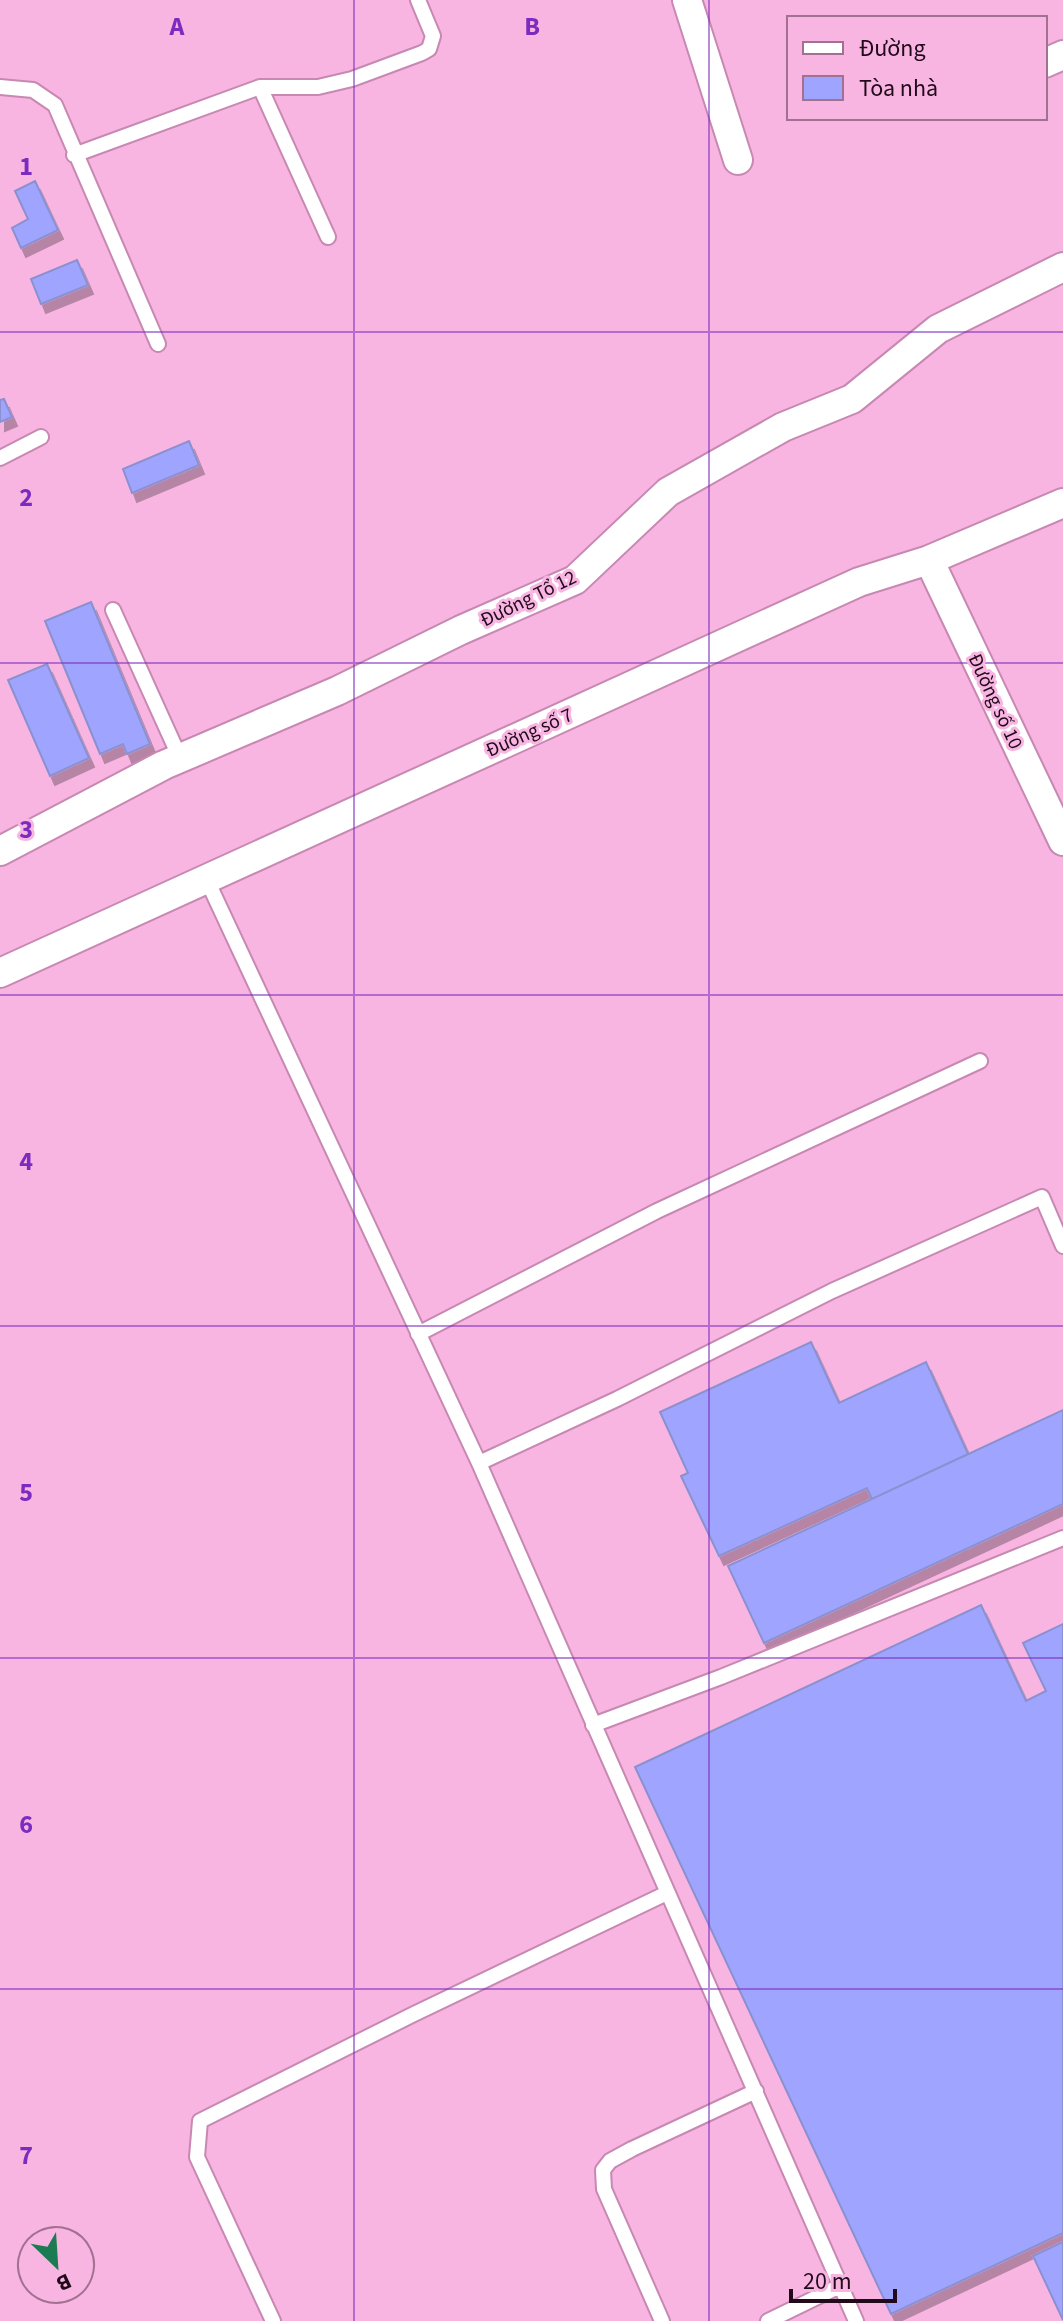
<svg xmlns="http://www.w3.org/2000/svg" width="1063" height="2321" font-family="'Source Sans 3',sans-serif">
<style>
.building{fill:#9fa5fe;stroke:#8a90d0;stroke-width:2;filter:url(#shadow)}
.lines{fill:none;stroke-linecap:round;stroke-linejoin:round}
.service-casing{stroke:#c788b2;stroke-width:18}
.minor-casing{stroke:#c788b2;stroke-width:32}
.service{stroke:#fff;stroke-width:14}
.minor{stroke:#fff;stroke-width:28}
.grid{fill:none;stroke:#7b2cbf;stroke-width:2;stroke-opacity:0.55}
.labels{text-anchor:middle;stroke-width:6;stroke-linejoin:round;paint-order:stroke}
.street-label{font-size:20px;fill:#210a1a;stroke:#f8b5e1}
.grid-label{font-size:26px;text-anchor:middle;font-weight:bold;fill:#7b2cbf;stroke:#f8b5e1;stroke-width:6;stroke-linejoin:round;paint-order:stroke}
</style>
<defs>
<filter id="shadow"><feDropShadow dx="5" dy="9" stdDeviation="0" flood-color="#0004"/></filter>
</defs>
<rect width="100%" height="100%" fill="#f8b5e1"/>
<path class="building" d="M35,181L58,230L21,248L12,228L28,219L15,191Z
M77,260L88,285L41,304L31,279Z
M4,399L12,417L0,422V400Z
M189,441L199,465L132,493L123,469Z
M91,602L150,744L127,754L123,744L100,754L45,621Z
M47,664L89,758L50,776L8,680Z
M811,1342L839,1403L926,1362L968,1454L872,1499L867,1488L719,1556L681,1476L688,1473L660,1412Z
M1063,1410V1504L764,1643L728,1566Z
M981,1605L1026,1701L1046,1691L1023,1643L1063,1624V2233L891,2314L635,1767Z
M1063,2242V2320L1033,2256Z"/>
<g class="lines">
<defs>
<path id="service" d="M0,87L33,90L55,105L158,344
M260,87L328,237
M74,155L260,87H318L352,79L422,53L429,49L433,36L418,0
M0,458L41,437
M113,610L180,758
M206,878L479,1463L856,2321
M418,1334L657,1211L980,1061
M479,1463L617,1399L832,1291L1042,1197L1063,1246
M593,1725L721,1677L1063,1538
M273,2321L197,2157L200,2121L414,2014L667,1893
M662,2321L604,2189L603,2170L610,2161L632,2149L756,2091
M768,2321L840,2286"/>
<path id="minor" d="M687,0L738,160
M1045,63L1063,55
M929,560L1063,841
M0,851L164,765L337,691L461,630L575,580L668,492L783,427L852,399L938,329L1063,267
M0,973L859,582L929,560L1063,503"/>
</defs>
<use href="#service" class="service-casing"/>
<use href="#minor" class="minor-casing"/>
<use href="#service" class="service"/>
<use href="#minor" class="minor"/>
</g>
<path class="grid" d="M354,0V2321M709,0V2321M0,332H1063M0,663H1063M0,995H1063M0,1326H1063M0,1658H1063M0,1989H1063"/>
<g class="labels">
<g class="street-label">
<text transform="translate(528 598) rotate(-26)" y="7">Đường Tổ 12</text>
<text transform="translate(996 701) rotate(65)" y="7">Đường số 10</text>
<text transform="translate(529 732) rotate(-24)" y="7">Đường số 7</text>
</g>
</g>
<g class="grid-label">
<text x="177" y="35">A</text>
<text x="532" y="35">B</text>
<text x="26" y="175">1</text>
<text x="26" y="506">2</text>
<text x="26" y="838">3</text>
<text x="26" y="1170">4</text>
<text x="26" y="1501">5</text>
<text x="26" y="1833">6</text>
<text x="26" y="2164">7</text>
</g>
<rect x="787" y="16" width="260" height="104" fill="#f8b5e1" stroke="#a27191" stroke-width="2"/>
<rect x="803" y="42" width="40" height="12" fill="#ffffff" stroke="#a27191" stroke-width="2"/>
<text x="859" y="56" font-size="24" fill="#210a1a">Đường</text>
<rect x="803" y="76" width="40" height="24" fill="#9fa5fe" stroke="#a27191" stroke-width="2"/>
<text x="859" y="96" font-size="24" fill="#210a1a">Tòa nhà</text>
<g transform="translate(56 2265) rotate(155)"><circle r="38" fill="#f8b5e1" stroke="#a27191" stroke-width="2"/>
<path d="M0-6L14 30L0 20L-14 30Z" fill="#1c7b52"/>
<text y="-12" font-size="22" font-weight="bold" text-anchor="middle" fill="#210a1a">B</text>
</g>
<path d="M791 2289v12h104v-12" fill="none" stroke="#210a1a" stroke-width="4"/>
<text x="803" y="2289" font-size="24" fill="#210a1a" stroke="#f8b5e1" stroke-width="6" paint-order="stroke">20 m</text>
</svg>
